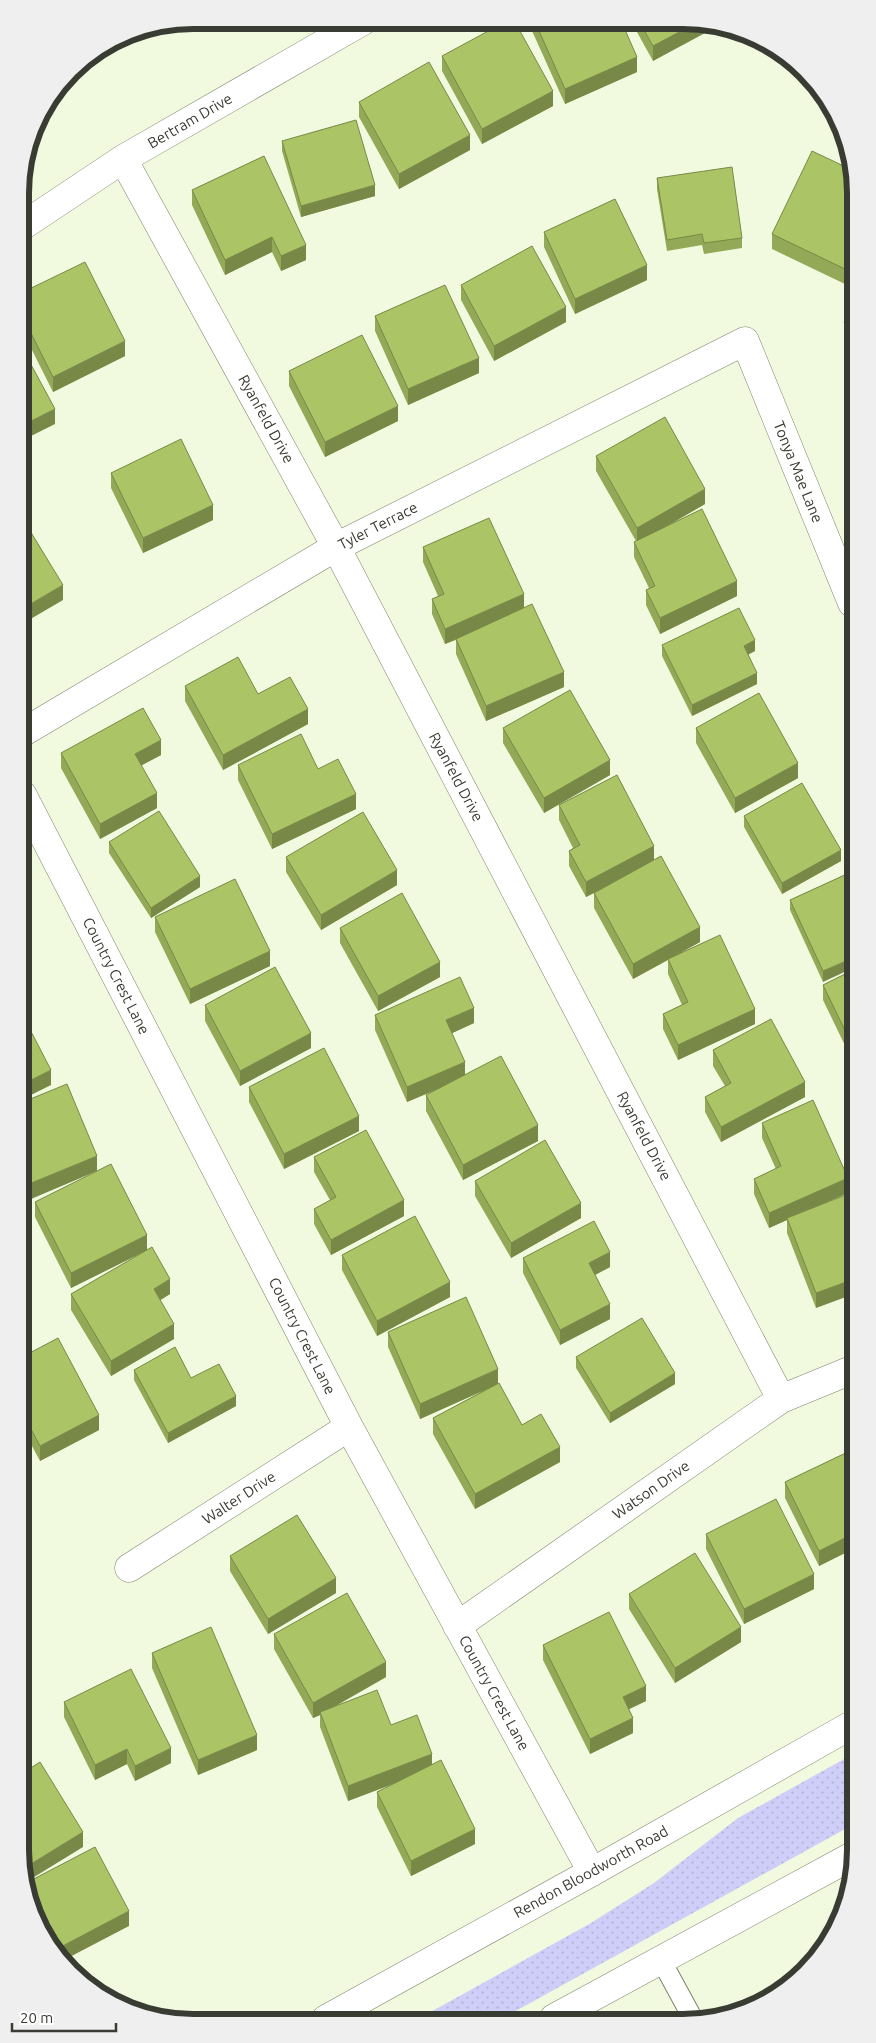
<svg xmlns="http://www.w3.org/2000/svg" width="876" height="2043" font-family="Ubuntu,sans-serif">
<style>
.green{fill:url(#green-dots)}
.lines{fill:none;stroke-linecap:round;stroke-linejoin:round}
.service-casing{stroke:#7c846c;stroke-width:21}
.minor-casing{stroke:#7c846c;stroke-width:29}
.secondary-casing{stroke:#7c846c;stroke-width:29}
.service{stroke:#fff;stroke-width:19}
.minor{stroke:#fff;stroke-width:28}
.secondary{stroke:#fff;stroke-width:28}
.wall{fill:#93a957}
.shaded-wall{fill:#788947}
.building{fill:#abc465;stroke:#788947}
.labels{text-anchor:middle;stroke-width:4;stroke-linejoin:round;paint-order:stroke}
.street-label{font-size:15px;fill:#393c32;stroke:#fff}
.rim{fill:none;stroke:#393c32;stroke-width:6}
</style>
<defs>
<pattern id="green-dots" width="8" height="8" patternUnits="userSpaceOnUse" patternTransform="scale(1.25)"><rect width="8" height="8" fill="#cfcef8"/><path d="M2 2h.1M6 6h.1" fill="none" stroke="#b2b2d5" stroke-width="1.8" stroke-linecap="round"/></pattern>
</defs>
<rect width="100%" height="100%" fill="#f1fadf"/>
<path class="green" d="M855,1753L854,1798L856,1823L503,2018L418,2019L591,1923L654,1883L738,1818Z"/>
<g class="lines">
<defs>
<path id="service" d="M661,1960L692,2017"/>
<path id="minor" d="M123,159L336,547L781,1399
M21,227L123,159L363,21
M22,733L336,547L745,341L852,603
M22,794L349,1427L592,1872
M129,1568L349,1427
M457,1626L781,1399L854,1369"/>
<path id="secondary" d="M554,2018L856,1854
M326,2019L592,1872L855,1723"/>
</defs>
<use href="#service" class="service-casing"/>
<use href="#minor" class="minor-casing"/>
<use href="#secondary" class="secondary-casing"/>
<use href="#service" class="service"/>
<use href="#minor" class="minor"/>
<use href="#secondary" class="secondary"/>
</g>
<path class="wall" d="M528,22L622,23L637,72L565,104Z
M632,23H717L653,61Z
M442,56L553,106L482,144L442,71Z
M359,102L470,150L399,189L359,117Z
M282,141L375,196L301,217L282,151Z
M264,156L306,260L281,271L272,252L225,275L192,205V190Z
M850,169V278L847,285L772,249V234Z
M657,178L742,238V248L704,254L702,245L667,251L657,189Z
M544,232L647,280L575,314L544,247Z
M461,285L566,322L494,361L461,300Z
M21,293L125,356L53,392L21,328Z
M375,316L479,373L408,405L375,331Z
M851,319V352L844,337V322Z
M289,371L398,421L325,457L289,386Z
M596,456L705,504L666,527L737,596L660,634L646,605V590L649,588L634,557V542L636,541L596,471Z
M111,473L213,520L143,553L111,488Z
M423,547L524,608L564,687L486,721L456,654V640L445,644L432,614V599L438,596L423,562Z
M662,645L755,651L748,654L757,684L692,716L662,656Z
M185,686L258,694L308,724L223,770L185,701Z
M503,728L610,775L544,813L503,743Z
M696,728L798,778L735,813L696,743Z
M61,753L161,755L141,765L157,808L100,839L61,768Z
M238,765L356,809L272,849L238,780Z
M559,805L654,860L700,942L682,952L755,1024L678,1060L663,1029V1014L682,1005L668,974V960L633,979L594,908V893L602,889L586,897L569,866V851L573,848L559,820Z
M744,816L841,861L782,894L744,827Z
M109,842L200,887L151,918L109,853Z
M286,857L397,885L321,930L286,872Z
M849,873L823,982L790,910V900Z
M155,917L270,966L190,1004L155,932Z
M340,928L440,977L378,1011L340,943Z
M853,970V1062L823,1000V985Z
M205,1005L311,1048L240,1086L205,1021Z
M375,1015L474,1023L452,1033L465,1075L538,1141L463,1180L426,1111V1095L443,1087L407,1102L375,1030Z
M713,1050L805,1097L721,1142L705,1112V1097L725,1086L713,1066Z
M249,1087L359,1131L284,1169L249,1102Z
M762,1123L848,1193L822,1204L816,1308L787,1233V1220L769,1228L754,1194V1179L776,1169L762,1138Z
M314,1157L404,1216L331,1255L314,1224V1209L330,1200L314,1172Z
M475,1181L581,1218L511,1258L475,1196Z
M35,1202L147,1250L170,1294L160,1300L174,1339L111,1376L71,1310V1294L146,1251L71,1288L35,1217Z
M342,1255L450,1297L377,1336L342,1270Z
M523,1258L610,1267L595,1275L610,1319L560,1345L523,1273Z
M388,1332L498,1383L522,1425L560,1462L475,1509L433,1434V1418L483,1391L420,1419L388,1347Z
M24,1356L99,1430L40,1461L24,1431Z
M576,1357L675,1384L610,1423L576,1368Z
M134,1370L191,1378L236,1406L168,1443L134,1380Z
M854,1449L855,1548L819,1566L785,1498V1482Z
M706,1534L814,1589L744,1624L706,1549Z
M230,1556L336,1593L268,1634L230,1571Z
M629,1594L741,1642L675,1683L629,1609Z
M274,1634L386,1677L334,1707L391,1725L432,1764L475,1844L411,1876L377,1807V1792L393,1784L348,1801L320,1727V1715L313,1718L274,1649Z
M543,1645L646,1701L629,1709L633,1733L590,1754L543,1660Z
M152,1653L257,1750L198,1775L152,1668Z
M64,1702L171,1763L135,1781L127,1764L95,1780L64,1717Z"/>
<path class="shaded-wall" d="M696,23H717L720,25L653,61V46Z
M153,28L102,54V48L127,33Z
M88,57V64L72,72L79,63Z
M637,57V72L565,104V89Z
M553,91V106L482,144V129Z
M470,135V150L399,189V174Z
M375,185V196L301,217V206Z
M272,237V252L225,275V260Z
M306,245V260L281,271V256Z
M850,263V278L847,285V270Z
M647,265V280L575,314V299Z
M566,307V322L494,361V346Z
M125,341V356L53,392V377Z
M479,358V373L408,405V389Z
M398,406V421L325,457V442Z
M55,409V424L21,441V426Z
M705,489V504L637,543V528Z
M213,505V520L143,553V538Z
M737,581V596L660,634V618Z
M63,585V600L22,624V609Z
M524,594V609L445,644V629Z
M755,640V651L744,657V646Z
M564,672V687L486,721V706Z
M757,673V684L692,716V705Z
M308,709V724L223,770V755Z
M161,740V755L135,769V754Z
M610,760V775L544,813V798Z
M798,763V778L735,813V798Z
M157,793V808L100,839V824Z
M356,794V809L272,849V834Z
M654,846V861L586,897V882Z
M841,850V861L782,894V883Z
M397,870V885L321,930V915Z
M200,876V887L151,918V908Z
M700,927V942L633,979V964Z
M270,951V966L190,1004V989Z
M853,958V968L823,982V971Z
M440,962V977L378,1011V996Z
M474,1008V1023L446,1036V1020Z
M755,1009V1024L678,1060V1045Z
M311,1033V1048L240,1086V1071Z
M465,1062V1077L407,1102V1087Z
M51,1070V1085L23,1099V1084Z
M805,1082V1097L721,1142V1127Z
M359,1116V1131L284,1169V1154Z
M538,1125V1141L463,1180V1165Z
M97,1156V1171L24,1202V1186Z
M848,1178V1193L787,1219V1218V1220L769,1228V1213Z
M404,1200V1216L331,1255V1240Z
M581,1203V1218L511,1258V1243Z
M147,1235V1250L71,1288V1273Z
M610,1252V1267L589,1278V1263Z
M170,1279V1294L154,1304V1289Z
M854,1279V1294L816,1308V1293Z
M450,1282V1297L377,1336V1321Z
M610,1304V1319L560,1345V1330Z
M174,1324V1339L111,1376V1361Z
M498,1369V1384L420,1419V1404Z
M675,1373V1384L610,1423V1413Z
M236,1396V1406L168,1443V1433Z
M99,1415V1430L40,1461V1446Z
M560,1447V1462L475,1509V1494Z
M855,1533V1548L819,1566V1551Z
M814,1574V1589L744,1624V1609Z
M336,1578V1593L268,1634V1619Z
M741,1627V1642L675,1683V1668Z
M386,1662V1677L321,1714L320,1712V1715L313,1718V1703Z
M646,1686V1701L623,1712V1697Z
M633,1718V1733L590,1754V1739Z
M257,1735V1750L198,1775V1760Z
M171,1748V1763L135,1781V1766Z
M127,1749V1764L95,1780V1765Z
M432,1754V1769L348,1801V1786Z
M475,1829V1844L411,1876V1861Z
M83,1832V1847L26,1882V1867Z
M129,1911V1926L62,1961L53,1951Z"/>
<path class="building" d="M505,22H515L553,91L482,129L442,56Z
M535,22L622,23L637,57L565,89Z
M640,23H696L653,46Z
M429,62L470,135L399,174L359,102Z
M356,120L375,185L301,206L282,141Z
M812,151L850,169V263L847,270L772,234Z
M264,156L306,245L281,256L272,237L225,260L192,190Z
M732,167L742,238L704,243L702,234L667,240L657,178Z
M615,199L647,265L575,299L544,232Z
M532,246L566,307L494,346L461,285Z
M85,262L125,341L53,377L21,313V293Z
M445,285L479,358L408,389L375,316Z
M851,319V337L844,322Z
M362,335L398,406L325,442L289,371Z
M21,346L55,409L21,426Z
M665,417L705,489L637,528L596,456Z
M181,439L213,505L143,538L111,473Z
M702,509L737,581L660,618L646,590L655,586L634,542Z
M21,516L63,585L22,609Z
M489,518L524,594L445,629L432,599L444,594L423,547Z
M532,604L564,672L486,706L456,639Z
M739,608L755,640L744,646L757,673L692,705L662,645Z
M238,657L258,694L290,677L308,709L223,755L185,686Z
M570,690L610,760L544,798L503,728Z
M759,693L798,763L735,798L696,728Z
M143,708L161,740L135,754L157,793L100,824L61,753Z
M301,734L318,769L338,759L356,794L272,834L238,765Z
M617,775L654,846L586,882L569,851L580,845L559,805Z
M802,783L841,850L782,883L744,816Z
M159,811L200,876L151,908L109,842Z
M363,812L397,870L321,915L286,857Z
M661,856L700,927L633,964L594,893Z
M849,873L852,880L853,958L823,971L790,900Z
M235,879L270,951L190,989L155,917Z
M402,893L440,962L378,996L340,928Z
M720,935L755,1009L678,1045L663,1014L688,1002L668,959Z
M275,967L311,1033L240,1071L205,1005Z
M853,970V1047L823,985Z
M460,977L474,1008L446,1020L465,1062L407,1087L375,1015Z
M23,1016L51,1070L23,1084Z
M771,1019L805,1082L721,1127L705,1097L731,1083L713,1050Z
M324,1048L359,1116L284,1154L249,1087Z
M501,1056L538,1125L463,1165L426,1095Z
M67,1084L97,1156L24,1186L23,1102Z
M813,1100L848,1178L769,1213L754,1179L781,1166L762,1123Z
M366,1130L404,1200L331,1240L314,1209L336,1197L314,1157Z
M545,1140L581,1203L511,1243L475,1181Z
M111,1164L147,1235L71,1273L35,1202Z
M853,1192L854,1279L816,1293L787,1218Z
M415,1216L450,1282L377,1321L342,1255Z
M594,1221L610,1252L589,1263L610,1304L560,1330L523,1258Z
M152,1247L170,1279L154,1289L174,1324L111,1361L71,1294Z
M466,1297L498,1369L420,1404L388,1332Z
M642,1318L675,1373L610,1413L576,1357Z
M58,1338L99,1415L40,1446L24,1416V1356Z
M175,1347L191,1378L219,1364L236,1396L168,1433L134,1370Z
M499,1383L522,1425L541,1414L560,1447L475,1494L433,1418Z
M854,1449L855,1533L819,1551L785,1482Z
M776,1499L814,1574L744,1609L706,1534Z
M297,1515L336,1578L268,1619L230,1556Z
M695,1553L741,1627L675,1668L629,1594Z
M347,1593L386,1662L313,1703L274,1634Z
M609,1612L646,1686L623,1697L633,1718L590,1739L543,1645Z
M211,1627L257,1735L198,1760L152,1653Z
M131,1669L171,1748L135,1766L127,1749L95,1765L64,1702Z
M377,1690L391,1725L417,1715L432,1754L348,1786L320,1712Z
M441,1760L475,1829L411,1861L377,1792Z
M40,1762L83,1832L26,1867V1771Z
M95,1847L129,1911L53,1951L48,1945L26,1895V1883Z"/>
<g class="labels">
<g class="street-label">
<text transform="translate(190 121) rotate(-30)" y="5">Bertram Drive</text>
<text transform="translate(266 419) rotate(61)" y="5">Ryanfeld Drive</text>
<text transform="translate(798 472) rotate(68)" y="5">Tonya Mae Lane</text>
<text transform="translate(378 526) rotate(-27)" y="5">Tyler Terrace</text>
<text transform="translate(456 777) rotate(62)" y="5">Ryanfeld Drive</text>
<text transform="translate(116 976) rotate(63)" y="5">Country Crest Lane</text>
<text transform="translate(644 1136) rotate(62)" y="5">Ryanfeld Drive</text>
<text transform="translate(302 1336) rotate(63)" y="5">Country Crest Lane</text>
<text transform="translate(651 1490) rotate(-35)" y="5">Watson Drive</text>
<text transform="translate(239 1498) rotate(-33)" y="5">Walter Drive</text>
<text transform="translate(494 1693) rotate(61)" y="5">Country Crest Lane</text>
<text transform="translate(591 1872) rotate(-29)" y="5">Rendon Bloodworth Road</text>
</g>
</g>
<path d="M0 0H876V2043H0ZM193 29H683A164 164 0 0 1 847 193V1850A164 164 0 0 1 683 2014H193A164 164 0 0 1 29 1850V193A164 164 0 0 1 193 29Z" fill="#efefef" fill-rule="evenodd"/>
<path class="rim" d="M193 29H683A164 164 0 0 1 847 193V1850A164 164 0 0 1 683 2014H193A164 164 0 0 1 29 1850V193A164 164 0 0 1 193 29Z"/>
<path d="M12 2023v8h104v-8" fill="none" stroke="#393c32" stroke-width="2.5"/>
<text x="20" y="2023" font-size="15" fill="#393c32" stroke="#ffffff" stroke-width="4" paint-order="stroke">20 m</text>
</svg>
